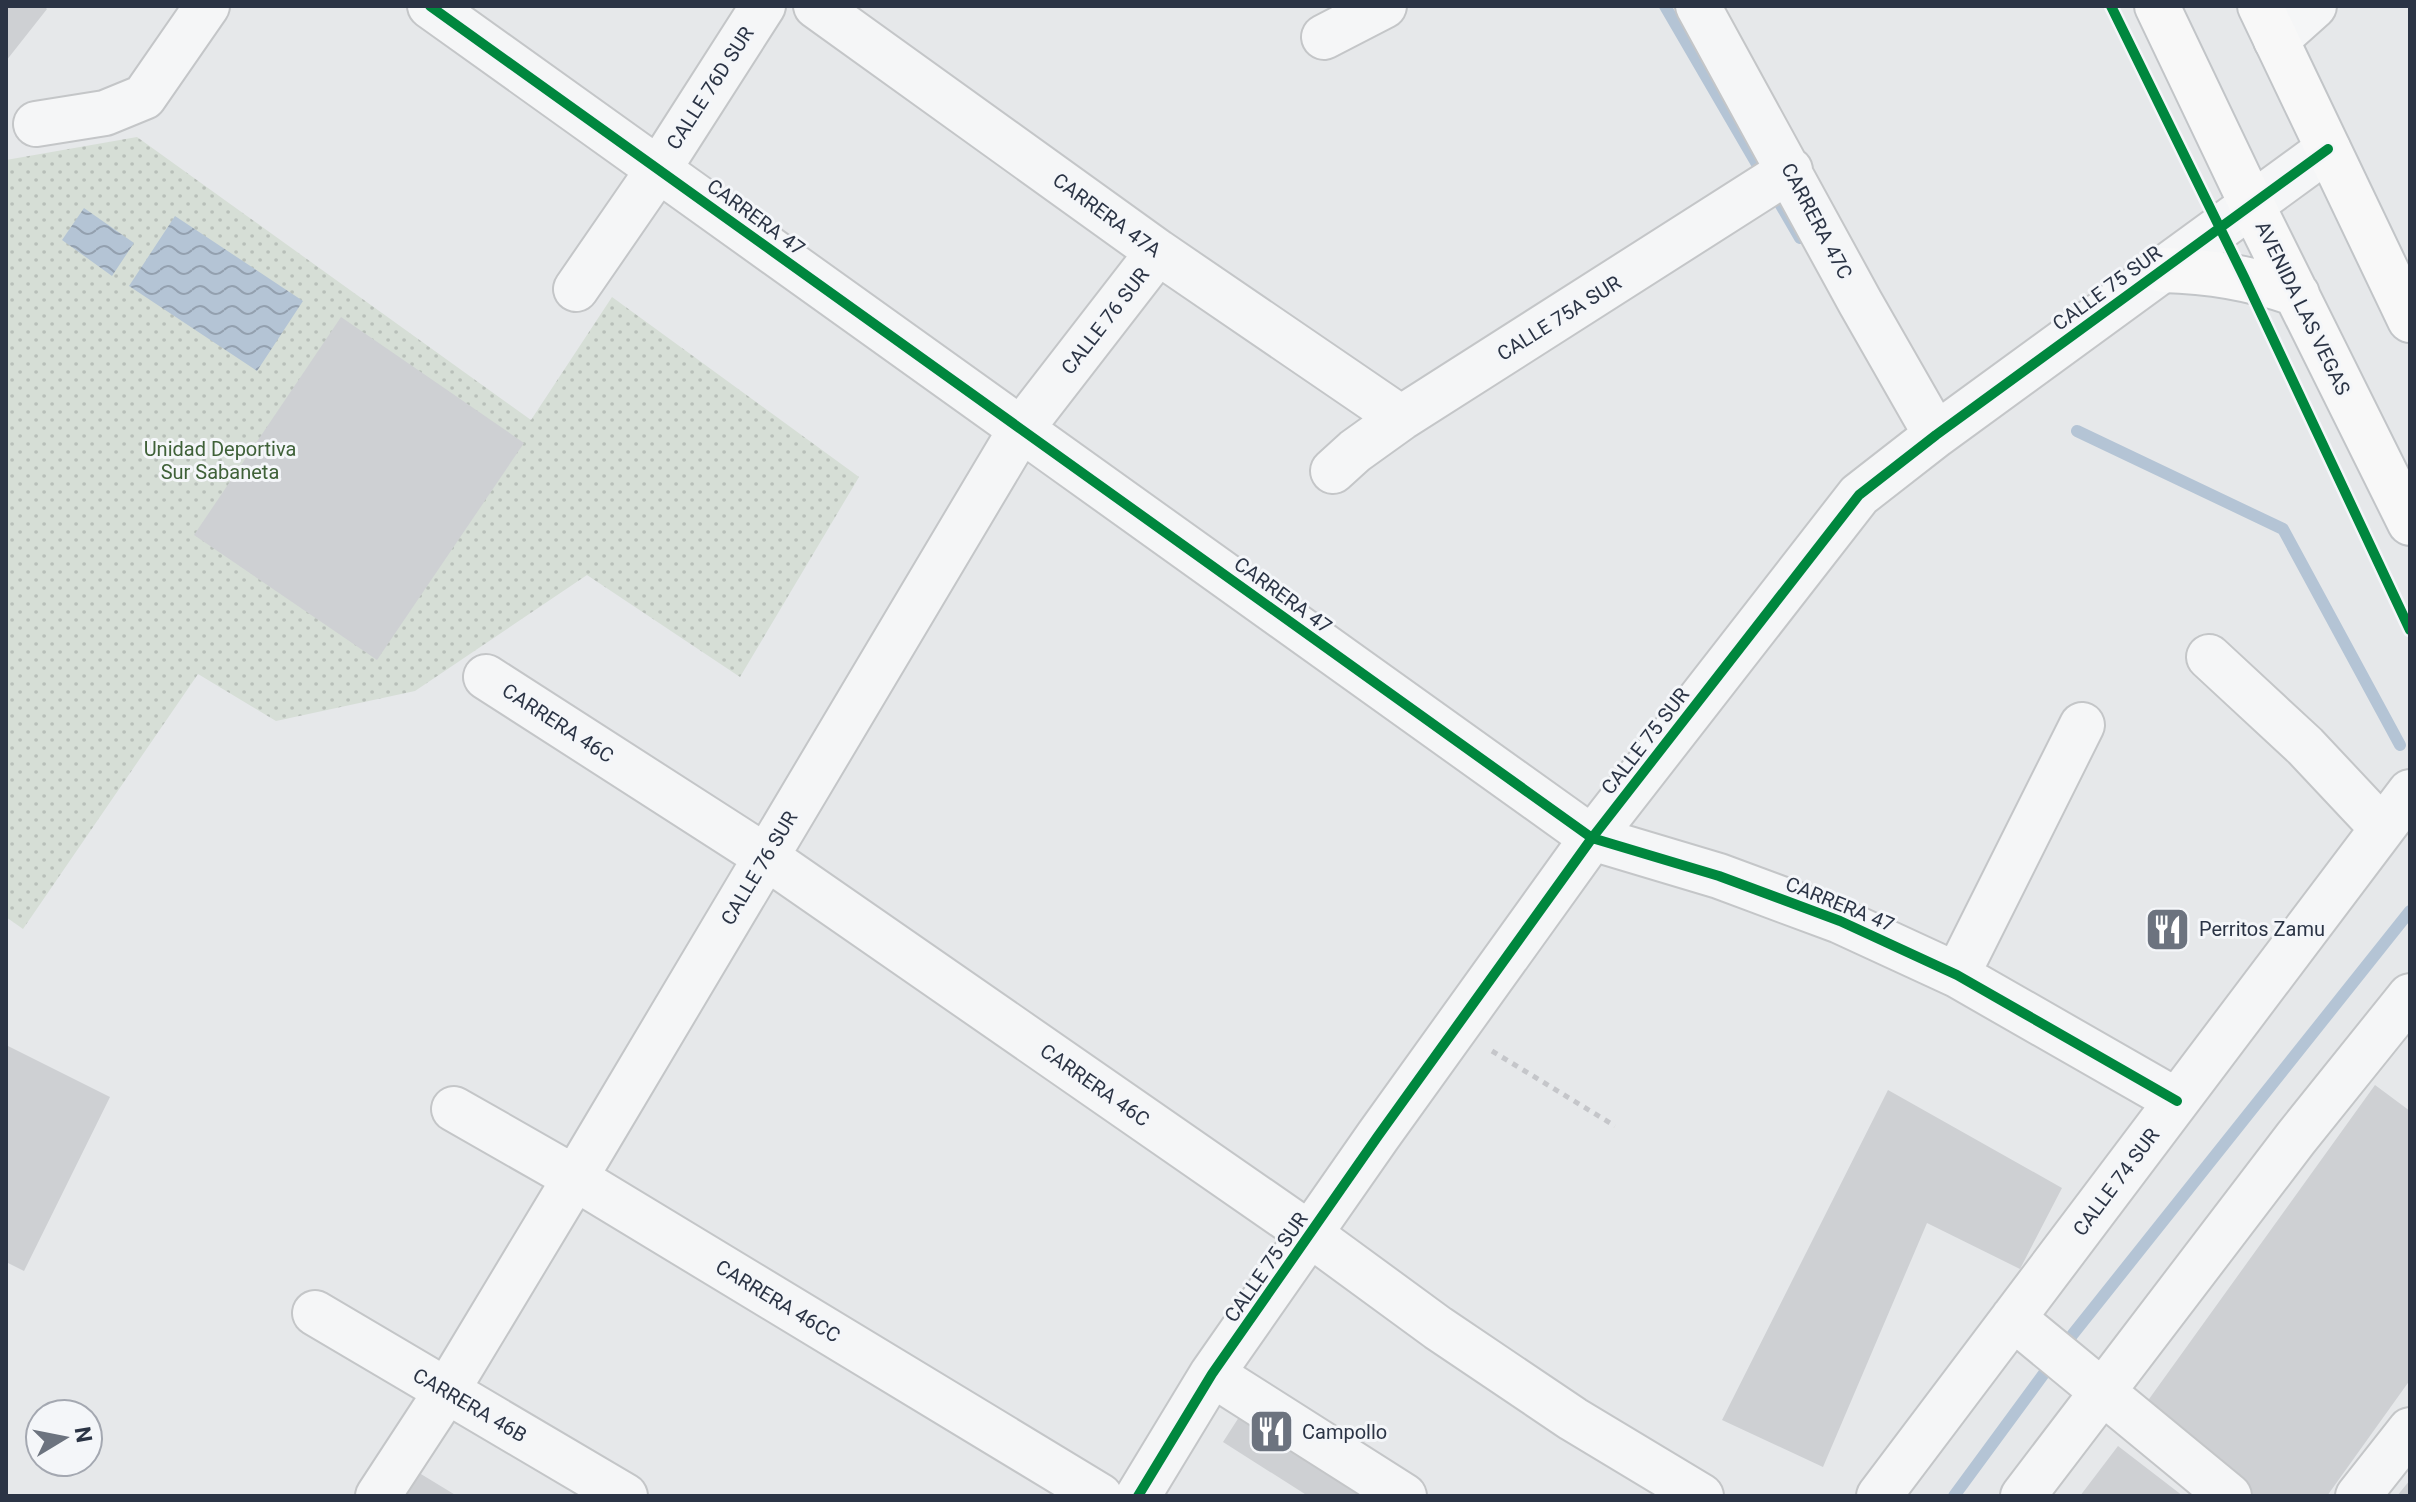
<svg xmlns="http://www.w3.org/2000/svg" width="2416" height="1502" font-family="Roboto,sans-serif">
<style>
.park{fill:url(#park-dots)}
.water{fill:url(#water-waves)}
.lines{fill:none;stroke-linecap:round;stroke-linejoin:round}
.stream{stroke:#b4c4d5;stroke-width:12}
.building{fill:#ced0d3}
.minor-casing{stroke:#c4c6c8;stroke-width:48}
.major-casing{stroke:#c2c5c8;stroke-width:48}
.path{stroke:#c5c6ca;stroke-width:5;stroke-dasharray:6 6;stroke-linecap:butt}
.minor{stroke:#f5f6f7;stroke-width:44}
.major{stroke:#f8f8f8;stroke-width:44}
.cycleway-casing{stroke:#f4f6f9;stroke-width:15}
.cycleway{stroke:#00873e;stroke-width:10}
.labels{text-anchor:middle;stroke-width:6;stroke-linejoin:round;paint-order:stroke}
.street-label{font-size:20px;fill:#2b3445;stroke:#f4f6f9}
.park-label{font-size:20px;fill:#3f6138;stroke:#f4f6f9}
.poi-label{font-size:20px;fill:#2b3445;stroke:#f4f6f9;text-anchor:start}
</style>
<defs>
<pattern id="park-dots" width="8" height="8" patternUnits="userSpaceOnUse" patternTransform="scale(2)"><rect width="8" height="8" fill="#d6ded6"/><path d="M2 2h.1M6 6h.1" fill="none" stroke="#b8bfb9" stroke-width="1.8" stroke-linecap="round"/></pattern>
<pattern id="water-waves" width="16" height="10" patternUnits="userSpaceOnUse" patternTransform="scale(2)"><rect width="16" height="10" fill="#b4c4d5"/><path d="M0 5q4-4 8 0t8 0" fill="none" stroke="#93a0af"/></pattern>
</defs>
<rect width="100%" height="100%" fill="#e6e8ea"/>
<path class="park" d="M137,137L531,420L612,297L859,477L740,677L587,575L415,691L276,721L198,674L23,929L6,917V160Z"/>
<path class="water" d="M84,208L134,243L112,276L62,240Z
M175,216L303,301L257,371L129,286Z"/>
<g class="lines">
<path class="stream" d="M1665,6L1800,238
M2077,431L2283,529L2400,745
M1954,1496L2073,1334L2410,911"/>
</g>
<path class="building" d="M6,6H44L47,9L6,61Z
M341,317L524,443L377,660L194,535Z
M6,1045L110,1097L24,1271L6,1262Z
M2375,1085L2410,1111V1380L2327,1496H2252L2139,1413Z
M1888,1090L2062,1188L2020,1269L1927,1223L1823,1467L1722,1420Z
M1241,1414L1371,1496H1308L1223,1442Z
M2118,1446L2183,1496H2080Z
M416,1471L457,1496H398Z
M2410,1480V1496H2397Z"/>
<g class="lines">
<defs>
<path id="minor" d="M430,6L1592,838L1719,876L1840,921L1957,975L2177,1101
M816,6L1158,252L1401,418
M1698,6L1860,302L1936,435
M1324,37L1384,6
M2276,40L2314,6
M36,124L105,113L144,97L207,6
M576,289L658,170L763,6
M1333,471L1355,451L1401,418L1790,170
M2209,657L2305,746L2382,828
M486,677L766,857L1311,1235L1438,1328L1573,1419L1701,1496
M1957,975L2082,725
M454,1109L575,1178L1100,1496
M315,1313L625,1496
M2013,1318L2229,1496
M1212,1374L1404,1496
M378,1496L446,1392L575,1178L1021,429L1158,252
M1138,1496L1212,1374L1378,1136L1592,838L1859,495L1936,435L2328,149
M1879,1496L2410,792
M2023,1496L2296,1138L2410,996
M2358,1496L2410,1430"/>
<path id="major" d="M2157,6L2252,205L2410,523
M2260,6L2410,320
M2163,270C2210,271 2252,278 2297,294"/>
</defs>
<use href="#minor" class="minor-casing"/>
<use href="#major" class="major-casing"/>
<path class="path" d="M1492,1051L1615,1126"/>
<use href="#minor" class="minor"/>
<use href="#major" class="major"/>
<defs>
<path id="cycleway" d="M430,6L1592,838L1719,876L1840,921L1957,975L2177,1101
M2111,6L2244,277L2410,630
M1138,1496L1212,1374L1378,1136L1592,838L1859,495L1936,435L2328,149"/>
</defs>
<use href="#cycleway" class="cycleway-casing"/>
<use href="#cycleway" class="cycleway"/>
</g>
<defs>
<symbol id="restaurant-square" viewBox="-11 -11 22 22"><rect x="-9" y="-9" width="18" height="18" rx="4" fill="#6c737f" stroke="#f4f6f9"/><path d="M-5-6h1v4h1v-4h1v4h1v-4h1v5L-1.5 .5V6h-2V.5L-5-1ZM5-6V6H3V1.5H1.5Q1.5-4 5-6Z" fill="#fff"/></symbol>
</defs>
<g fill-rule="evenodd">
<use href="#restaurant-square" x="2142" y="904" width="51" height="51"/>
<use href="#restaurant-square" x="1246" y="1406" width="51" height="51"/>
</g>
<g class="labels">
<g class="street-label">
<text transform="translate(710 88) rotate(-57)" y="7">CALLE 76D SUR</text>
<text transform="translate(1107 215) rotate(36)" y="7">CARRERA 47A</text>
<text transform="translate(756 217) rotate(36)" y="7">CARRERA 47</text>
<text transform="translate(1817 221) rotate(62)" y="7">CARRERA 47C</text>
<text transform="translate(2107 288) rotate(-36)" y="7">CALLE 75 SUR</text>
<text transform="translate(2303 308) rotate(64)" y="7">AVENIDA LAS VEGAS</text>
<text transform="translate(1559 318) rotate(-32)" y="7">CALLE 75A SUR</text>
<text transform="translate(1105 321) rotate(-52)" y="7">CALLE 76 SUR</text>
<text transform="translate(1283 595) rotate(36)" y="7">CARRERA 47</text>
<text transform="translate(558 723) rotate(33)" y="7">CARRERA 46C</text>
<text transform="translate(1645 741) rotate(-52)" y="7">CALLE 75 SUR</text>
<text transform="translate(759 868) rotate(-59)" y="7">CALLE 76 SUR</text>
<text transform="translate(1840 904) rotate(22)" y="7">CARRERA 47</text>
<text transform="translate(1095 1085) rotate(35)" y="7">CARRERA 46C</text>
<text transform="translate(2116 1182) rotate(-53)" y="7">CALLE 74 SUR</text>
<text transform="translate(1266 1267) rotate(-55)" y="7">CALLE 75 SUR</text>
<text transform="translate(778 1301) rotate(31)" y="7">CARRERA 46CC</text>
<text transform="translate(470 1405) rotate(30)" y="7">CARRERA 46B</text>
</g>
<g class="park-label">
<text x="220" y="456">Unidad Deportiva<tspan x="220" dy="23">Sur Sabaneta</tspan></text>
</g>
<g class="poi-label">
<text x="2199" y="936">Perritos Zamu</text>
<text x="1302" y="1439">Campollo</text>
</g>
</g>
<rect width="2416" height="1502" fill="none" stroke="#2b3445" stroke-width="16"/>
<g transform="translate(64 1438) rotate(80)"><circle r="38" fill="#f4f6f9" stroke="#a4a8b1" stroke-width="2"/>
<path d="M0-6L14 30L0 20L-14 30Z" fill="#6c737f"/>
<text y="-12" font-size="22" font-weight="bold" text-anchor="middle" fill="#2b3445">N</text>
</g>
</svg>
